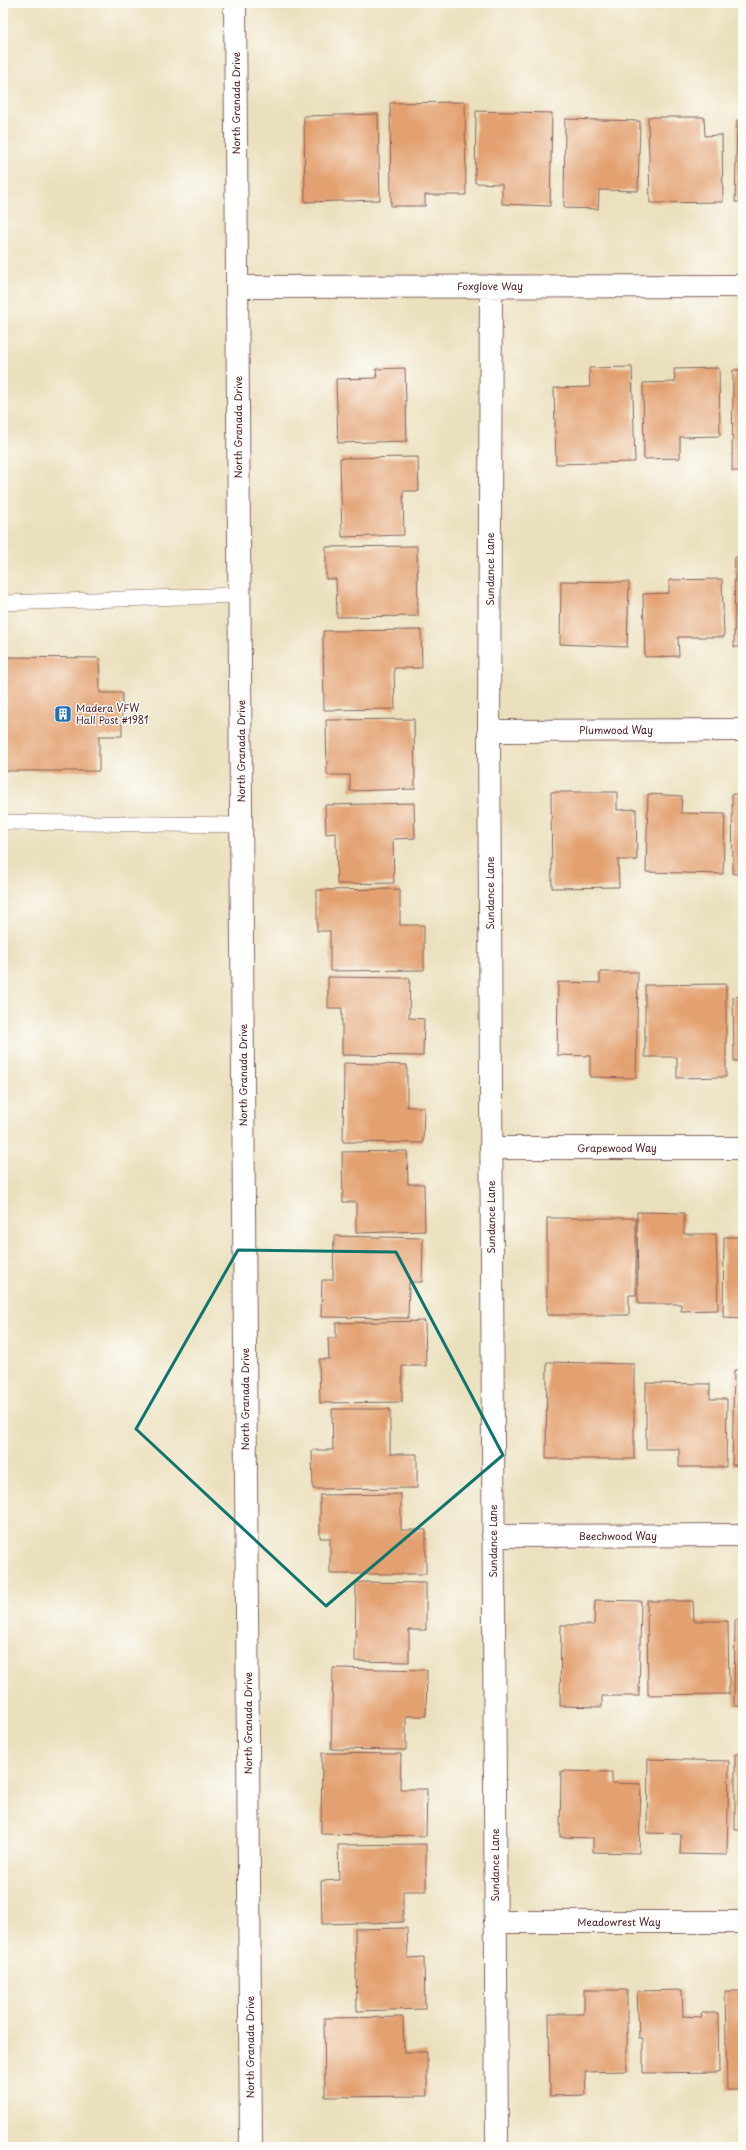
<svg xmlns="http://www.w3.org/2000/svg" width="746" height="2150" font-family="'Playpen Sans',sans-serif">
<style>
.building{fill:#e3a171}
.lines{fill:none;stroke-linecap:round;stroke-linejoin:round}
.service-casing{stroke:#82635e;stroke-width:16}
.minor-casing{stroke:#82635e;stroke-width:24}
.tertiary-casing{stroke:#82635e;stroke-width:24}
.service{stroke:#fff;stroke-width:15}
.minor{stroke:#fff;stroke-width:22}
.tertiary{stroke:#fff;stroke-width:22}
.marked{fill:none;stroke:#0f766e;stroke-width:3;stroke-linejoin:round}
.labels{text-anchor:middle;stroke-width:3;stroke-linejoin:round;paint-order:stroke}
.street-label{font-size:10px;fill:#4a1f2b;stroke:#fdfcf7}
.poi-label{font-size:10px;fill:#4a1f2b;stroke:#fdfcf7;text-anchor:start}
</style>
<rect width="100%" height="100%" fill="#fdfcf7"/>
<filter id="ink" filterUnits="userSpaceOnUse"><feTurbulence type="fractalNoise" baseFrequency=".025" numOctaves="2"/><feDisplacementMap in="SourceGraphic" scale="8" xChannelSelector="R" yChannelSelector="G"/><feConvolveMatrix kernelMatrix="1 2 1 2 8 2 1 2 1" color-interpolation-filters="sRGB"/></filter>
<filter id="wash" filterUnits="userSpaceOnUse"><feTurbulence type="fractalNoise" baseFrequency=".012" numOctaves="4" result="noise"/><feDisplacementMap in="SourceGraphic" scale="16" xChannelSelector="R" yChannelSelector="G"/><feGaussianBlur stdDeviation="0.9" result="paint"/><feColorMatrix in="noise" values="0 0 0 0 0 0 0 0 0 0 0 0 0 0 0 0 0 1.4 0 .05"/><feComposite in="paint" operator="in"/></filter>
<g filter="url(#wash)">
<rect width="100%" height="100%" fill="#ebe0be"/>
<g id="blocks">
<path class="building" d="M465,102L466,195H425V206H391L390,103Z
M476,111L552,113L550,206L502,204V184L475,183Z
M378,114L380,200L305,202L304,116Z
M648,117H704L705,136L722,135L723,202L650,203Z
M565,119L640,121L638,191L599,190L598,209L564,208Z
M737,120H743V202H735Z
M632,367L635,462L556,464L554,388L590,387L589,368Z
M405,368L407,441L338,443L336,379L377,378L376,369Z
M719,368L720,436L680,437V458L644,459L643,383L675,382L674,369Z
M733,370H743V471H732Z
M418,457L419,491H403L404,535L342,537L340,458Z
M417,546L418,616L337,617L336,579H326V547Z
M735,557H743V647H734Z
M722,579L724,637H678L679,656L645,657L643,594L669,593V580Z
M561,581L629,582L627,647L560,644Z
M421,630L422,668H394L395,709L324,710L323,631Z
M3,657L99,658L100,693H122V736H99V771H3Z
M414,719L415,789L350,791V775H327L326,720Z
M551,792H617V810L636,809L637,860H618L619,887L552,888Z
M648,794L682,796L681,813L725,814L723,874L646,872Z
M732,794H743V874H733Z
M414,803L415,838L393,839L394,883L337,884L336,833L326,834L325,805Z
M400,889V925H424V970L330,971V931H317V890Z
M600,972H638L636,1078L590,1077V1056L557,1055L558,982L600,983Z
M328,977L410,978L409,1018L424,1019L423,1056L342,1055V1008H328Z
M726,984V1077L677,1078V1057H645V985Z
M743,996V1061H734L733,997Z
M344,1063L407,1065V1107H424L423,1143L343,1142Z
M407,1151L408,1184H424L425,1231L356,1233V1202H343L342,1152Z
M637,1212L684,1213V1234H716L718,1310L681,1311V1304H638Z
M547,1218H636V1295H629V1315H547Z
M334,1236L423,1238L422,1282H409L408,1318L321,1317L322,1280H333Z
M724,1237H743V1318L723,1317Z
M425,1321L426,1366H402V1402L320,1403L319,1359H329L328,1338H336V1323Z
M547,1362L634,1364V1459H546Z
M734,1370H743V1465H732Z
M646,1383L710,1384V1399H727L726,1467H679V1449H646Z
M332,1409H390V1454H417V1488L313,1489L312,1450H333Z
M401,1494V1530H426V1574H330V1538H320V1495Z
M356,1582L426,1583V1630H409V1662L355,1661Z
M595,1600L641,1601L639,1696H602V1707L560,1706L561,1625H594Z
M647,1601H693L694,1621H728L729,1694L648,1695Z
M735,1620H743V1706H734Z
M333,1668L427,1670L426,1716H406V1750L331,1749Z
M322,1753L401,1754L400,1789H427L426,1836L321,1834Z
M735,1754H743V1830H735Z
M648,1759L729,1761L727,1855L680,1854L681,1834L647,1833Z
M561,1771L612,1772V1783L641,1784L639,1853L593,1852V1838L560,1837Z
M426,1844V1891H403V1922L322,1924L321,1881L339,1880L338,1845Z
M407,1928L408,1958L424,1957L425,2009L357,2011L355,1929Z
M584,1990H627V2071L585,2072L586,2095L550,2096L549,2014H584Z
M682,1990L683,2016L702,2017L701,2013H718L719,2072L643,2073V2038H639L637,1991Z
M725,1991H743V2090H727Z
M403,2017L404,2052H427V2096L325,2097L324,2018Z"/>
</g>
</g>
<g filter="url(#ink)">
<use href="#blocks" fill-opacity="0" stroke="#82635e" stroke-width="1"/>
<g class="lines">
<defs>
<path id="service" d="M3,603L239,595
M3,822L241,825"/>
<path id="minor" d="M491,286L489,731L497,2147
M237,287L743,286
M489,731L743,730
M491,1148H743
M493,1536L743,1535
M495,1922H743"/>
<path id="tertiary" d="M235,3L251,2147"/>
</defs>
<use href="#service" class="service-casing"/>
<use href="#minor" class="minor-casing"/>
<use href="#tertiary" class="tertiary-casing"/>
<use href="#service" class="service"/>
<use href="#minor" class="minor"/>
<use href="#tertiary" class="tertiary"/>
</g>
</g>
<path class="marked" d="M238,1250L396,1252L503,1455L326,1606L136,1429Z"/>
<defs>
<symbol id="building-square" viewBox="-11 -11 22 22"><rect x="-9" y="-9" width="18" height="18" rx="4" fill="#1f6fb2" stroke="#fdfcf7"/><path d="M-4-6H4V6H1V3H-1V6H-4ZM-2.5-4.3h1.7v1.8h-1.7ZM.8-4.3h1.7v1.8H.8ZM-2.5-1h1.7V.8h-1.7ZM.8-1h1.7V.8H.8Z" fill="#fff"/></symbol>
</defs>
<g fill-rule="evenodd">
<use href="#building-square" x="53" y="704" width="20" height="20"/>
</g>
<g class="labels">
<g class="street-label">
<text transform="translate(236 103) rotate(-90)" y="4">North Granada Drive</text>
<text x="490" y="290">Foxglove Way</text>
<text transform="translate(238 427) rotate(-90)" y="4">North Granada Drive</text>
<text transform="translate(490 569) rotate(-90)" y="4">Sundance Lane</text>
<text x="616" y="734">Plumwood Way</text>
<text transform="translate(241 751) rotate(-90)" y="4">North Granada Drive</text>
<text transform="translate(490 893) rotate(-90)" y="4">Sundance Lane</text>
<text transform="translate(243 1075) rotate(-90)" y="4">North Granada Drive</text>
<text x="617" y="1152">Grapewood Way</text>
<text transform="translate(491 1217) rotate(-90)" y="4">Sundance Lane</text>
<text transform="translate(245 1399) rotate(-90)" y="4">North Granada Drive</text>
<text x="618" y="1540">Beechwood Way</text>
<text transform="translate(493 1541) rotate(-90)" y="4">Sundance Lane</text>
<text transform="translate(248 1723) rotate(-90)" y="4">North Granada Drive</text>
<text transform="translate(495 1865) rotate(-90)" y="4">Sundance Lane</text>
<text x="619" y="1926">Meadowrest Way</text>
<text transform="translate(250 2047) rotate(-90)" y="4">North Granada Drive</text>
</g>
<g class="poi-label">
<text x="76" y="712">Madera VFW<tspan x="76" dy="12">Hall Post #1981</tspan></text>
</g>
</g>
<rect width="746" height="2150" fill="none" stroke="#fdfcf7" stroke-width="16"/>
</svg>
